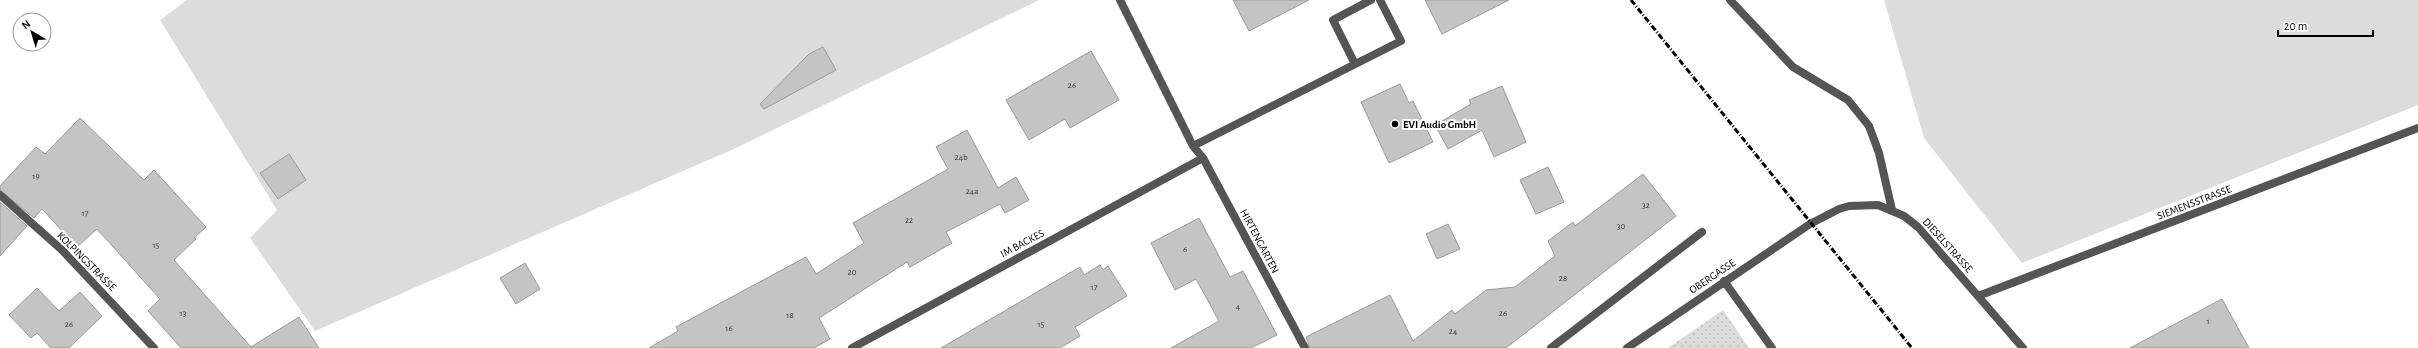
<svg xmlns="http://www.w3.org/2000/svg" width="2418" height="348" font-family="'Alegreya Sans',sans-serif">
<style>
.grass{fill:url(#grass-dots)}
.garden{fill:#dcdcdc}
.building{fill:#c4c4c4;stroke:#999}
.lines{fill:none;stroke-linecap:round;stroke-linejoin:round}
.street{stroke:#555;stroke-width:8}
.rail{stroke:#000;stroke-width:3;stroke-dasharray:6 2 1 2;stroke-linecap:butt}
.poi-dot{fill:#000;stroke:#fff;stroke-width:1.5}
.labels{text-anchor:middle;stroke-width:4;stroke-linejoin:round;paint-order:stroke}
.number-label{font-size:9px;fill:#313131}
.poi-label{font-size:11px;font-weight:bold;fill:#000;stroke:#fff;text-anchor:start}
.street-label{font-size:11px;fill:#000;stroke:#fff}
</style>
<defs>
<pattern id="grass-dots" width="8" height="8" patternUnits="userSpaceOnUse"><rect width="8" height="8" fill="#dcdcdc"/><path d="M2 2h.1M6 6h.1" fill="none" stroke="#bbb" stroke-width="1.8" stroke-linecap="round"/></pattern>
</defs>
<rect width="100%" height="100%" fill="#fff"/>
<path class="grass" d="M1723,310L1749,348H1668Z"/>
<path class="garden" d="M187,0H1039L736,148L315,331L250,238L277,210L160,20Z
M1884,0H2418V105L2022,263L1924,138Z"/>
<path class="building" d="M1233,0H1309L1249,31Z
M1425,0H1509L1442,34Z
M823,47L836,70L764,109L760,104L809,54Z
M1091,51L1119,100L1070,128L1065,119L1029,140L1006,100Z
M1400,84L1409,103L1413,101L1433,142L1389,163L1361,102Z
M1502,86L1526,142L1494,157L1482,130L1448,149L1435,125L1471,104L1469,100Z
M80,118L144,180L154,170L206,227L194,238L196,239L174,260L251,347L299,317L319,348H181L148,311L160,299L97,229L77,247L42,209L34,218L0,190V186L36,147L45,154Z
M967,130L998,188L1016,177L1029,200L1005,213L1000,204L946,232L952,243L910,267L907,262L819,318L830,339L814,348H649L678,331L676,327L806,257L816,274L864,243L853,223L948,169L936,147Z
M289,154L306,180L278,199L260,173Z
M1548,167L1564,202L1536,214L1520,180Z
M1643,174L1676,216L1506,348H1310L1306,337L1390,295L1413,341L1452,310L1455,314L1486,290L1515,287L1555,256L1548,241L1573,222L1575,226Z
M0,202L27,226L0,256Z
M1199,218L1230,277L1243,271L1277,335L1251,348H1171L1219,321L1196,279L1175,290L1151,243Z
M1448,224L1460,249L1437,259L1426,234Z
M525,263L540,289L516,304L500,278Z
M1100,265L1103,270L1108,266L1127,296L1075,327L1080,336L1060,348H941L1080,267L1084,275Z
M37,288L59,311L80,292L102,316L69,348H51L37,333L31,338L9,315Z
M2222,299L2249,348H2130Z"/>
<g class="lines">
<path class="street" d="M1120,0L1193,146L1203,158L1305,348
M1730,0L1793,67L1848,100L1869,126L1879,153L1892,210
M1355,64L1333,20L1371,0
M1193,146L1401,41L1380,0
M0,195L62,250L154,348
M1724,281L1772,348
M1978,296L2418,128
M852,348L1203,158
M1551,348L1702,232
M1627,348L1810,224L1839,209L1849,206L1878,205L1904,216L1918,227L2023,348"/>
<path class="rail" d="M1631,0L1912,348"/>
</g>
<circle class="poi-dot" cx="1395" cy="124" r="4"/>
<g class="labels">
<g class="number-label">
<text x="1072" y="88">26</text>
<text x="961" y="160">24b</text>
<text x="36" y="179">19</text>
<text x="972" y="194">24a</text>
<text x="1646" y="208">32</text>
<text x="85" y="216">17</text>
<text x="909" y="223">22</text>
<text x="1621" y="229">30</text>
<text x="156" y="248">15</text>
<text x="1185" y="252">6</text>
<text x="852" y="275">20</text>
<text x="1563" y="281">28</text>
<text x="1094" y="290">17</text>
<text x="1238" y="309">4</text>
<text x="183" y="316">13</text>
<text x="1503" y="316">26</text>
<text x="790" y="318">18</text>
<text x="2208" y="324">1</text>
<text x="69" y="327">26</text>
<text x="1041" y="327">15</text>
<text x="729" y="331">16</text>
<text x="1453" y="334">24</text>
</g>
<g class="poi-label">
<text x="1403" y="128">EVI Audio GmbH</text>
</g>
<g class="street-label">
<text transform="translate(2194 202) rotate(-21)" y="4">SIEMENSSTRASSE</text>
<text transform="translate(1260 241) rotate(62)" y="4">HIRTENGARTEN</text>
<text transform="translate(1022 243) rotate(-28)" y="4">IM BACKES</text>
<text transform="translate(1948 245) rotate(48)" y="4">DIESELSTRASSE</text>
<text transform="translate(87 261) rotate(45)" y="4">KOLPINGSTRASSE</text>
<text transform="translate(1712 276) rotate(-34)" y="4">OBERGASSE</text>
</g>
</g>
<g transform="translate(32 32) rotate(322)"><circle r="19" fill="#ffffff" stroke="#999999"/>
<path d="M0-3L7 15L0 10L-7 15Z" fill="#000000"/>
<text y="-6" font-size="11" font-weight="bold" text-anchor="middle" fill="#000000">N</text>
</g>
<path d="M2278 30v6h95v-6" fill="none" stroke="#000000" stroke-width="2"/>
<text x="2284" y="30" font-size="12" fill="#000000" stroke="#ffffff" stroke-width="3" paint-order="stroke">20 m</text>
</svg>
